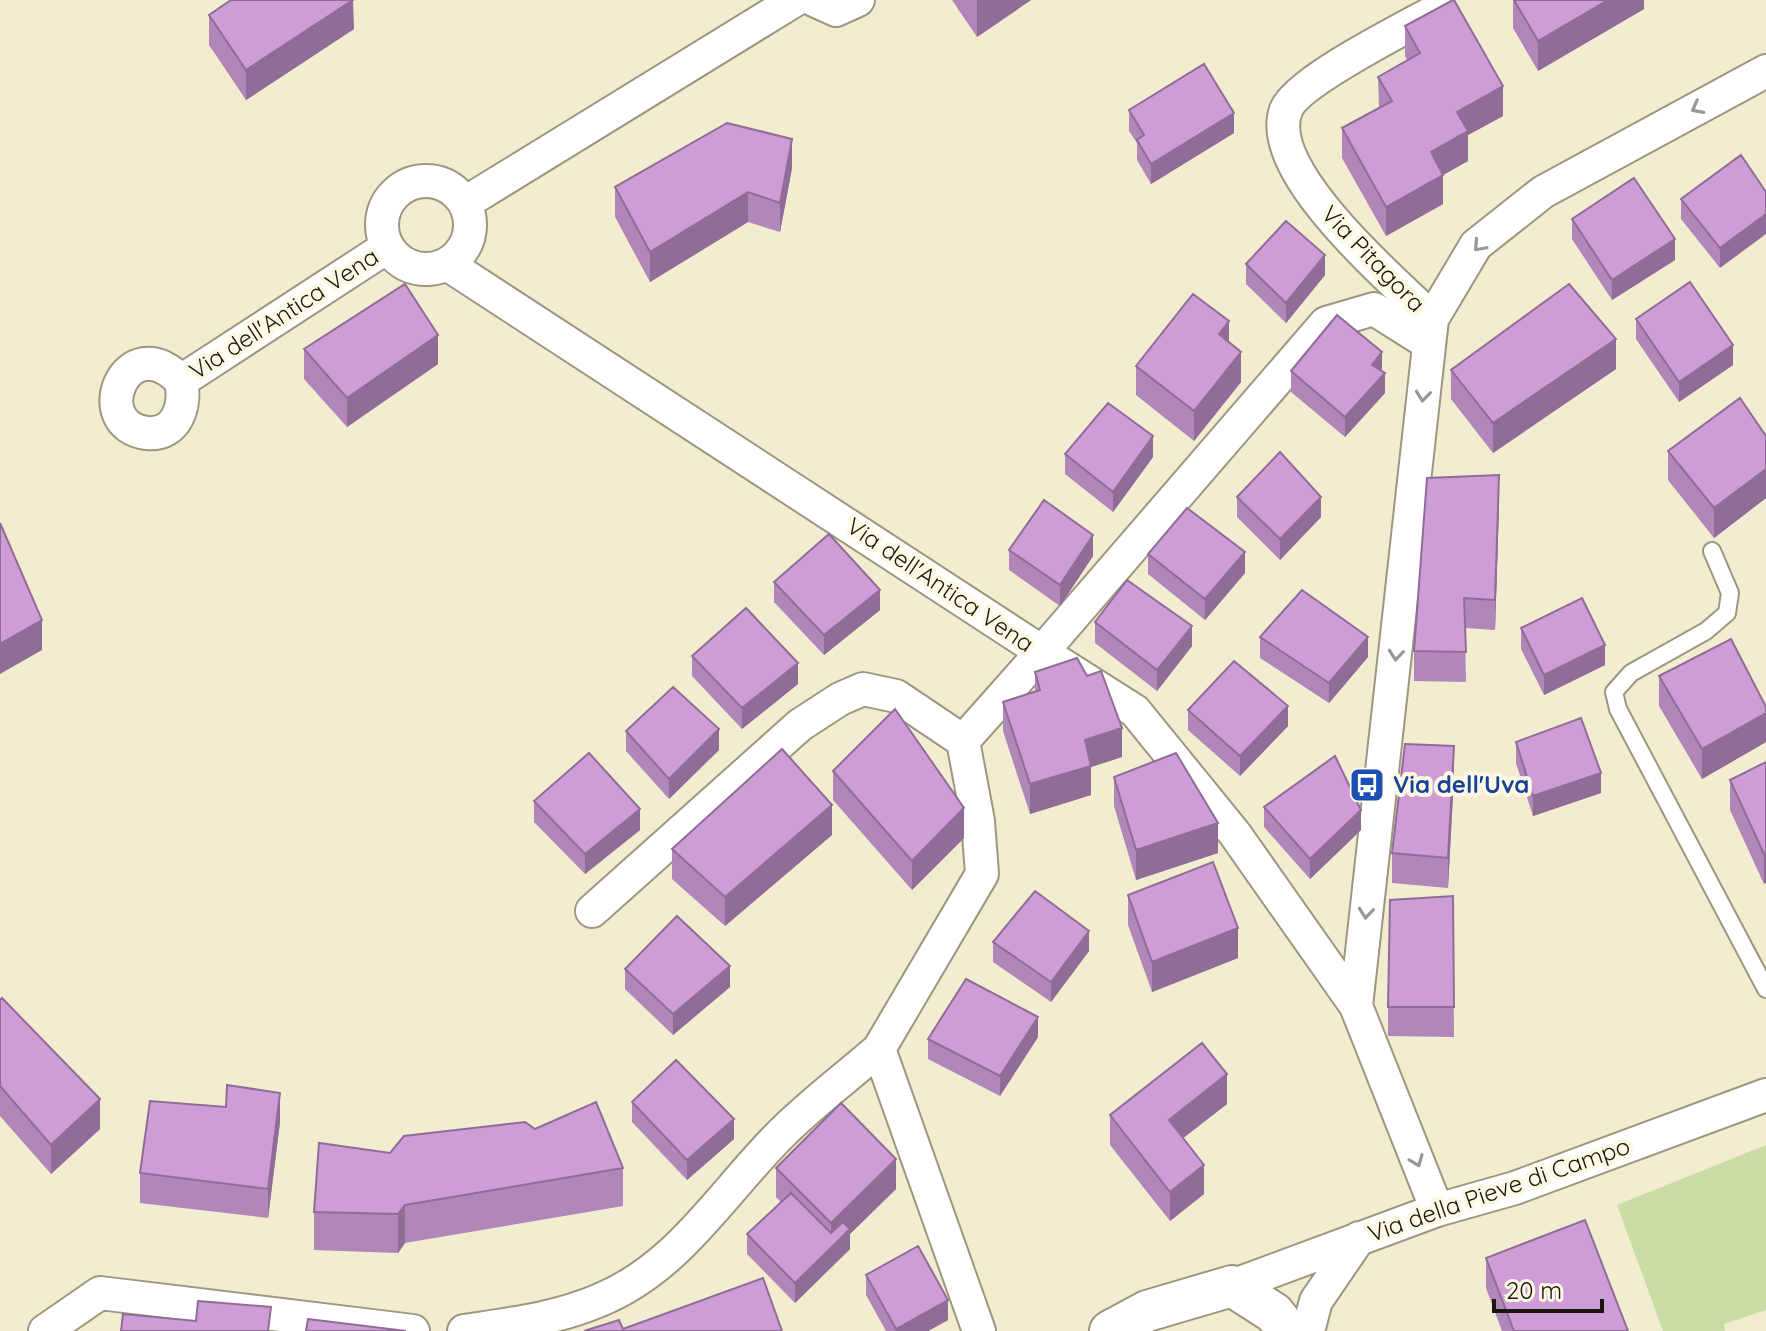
<svg xmlns="http://www.w3.org/2000/svg" width="1766" height="1331" font-family="Quicksand,sans-serif">
<style>
.green{fill:#cbdda7}
.lines{fill:none;stroke-linecap:round;stroke-linejoin:round}
.service-casing{stroke:#9d977f;stroke-width:20}
.minor-casing{stroke:#9d977f;stroke-width:36}
.tertiary-casing{stroke:#9d977f;stroke-width:44}
.service{stroke:#fff;stroke-width:16}
.minor{stroke:#fff;stroke-width:32}
.tertiary{stroke:#fff;stroke-width:40}
.wall{fill:#b186b8}
.shaded-wall{fill:#906d96}
.building{fill:#ce9cd6;stroke:#906d96;stroke-width:2}
.oneway{stroke:#989793}
.labels{text-anchor:middle;stroke-width:8;stroke-linejoin:round;paint-order:stroke}
.street-label{font-size:24px;fill:#19170e;stroke:#fef9e4}
.transit-label{font-size:24px;font-weight:bold;fill:#164399;stroke:#fef9e4;text-anchor:start}
</style>
<rect width="100%" height="100%" fill="#f2ecd1"/>
<path class="green" d="M1766,1145V1310L1724,1324L1725,1331H1663L1617,1205Z"/>
<g class="lines">
<defs>
<path id="service" d="M1712,551L1730,593L1727,613L1706,631L1631,673L1614,692L1618,709L1766,989"/>
<path id="minor" d="M814,0L836,10L858,0
M382 225a44 44 0 1 1 88 0a44 44 0 1 1-88 0Z
M465,203L795,0
M447,264L1042,652L963,741L978,821L982,874L879,1049L979,1331
M1432,319C1392,279 1263,171 1286,110C1297,81 1408,27 1439,9
M181,381C186,404 178,436 147,433C86,426 126,324 181,381L387,247
M592,911L800,725L840,699L863,689L896,696L963,741
M1356,1006L1235,834L1135,711L1042,652L1326,323L1374,309L1428,343
M1437,1210L1356,1006L1432,319L1476,245L1543,192L1766,71
M1232,1286L1437,1210L1515,1188L1766,1095
M45,1331L100,1293L413,1331
M464,1331C510,1324 556,1319 600,1300C680,1267 723,1191 782,1133C812,1103 847,1077 879,1049
M1308,1331L1316,1301L1359,1238"/>
<path id="tertiary" d="M1110,1331L1147,1311L1232,1286L1274,1313L1288,1331"/>
</defs>
<use href="#service" class="service-casing"/>
<use href="#minor" class="minor-casing"/>
<use href="#tertiary" class="tertiary-casing"/>
<use href="#service" class="service"/>
<use href="#minor" class="minor"/>
<use href="#tertiary" class="tertiary"/>
</g>
<path class="wall" d="M952,0H1031L977,37Z
M1513,0H1644V9L1538,71L1513,28Z
M209,15L354,29L246,100L209,45Z
M1405,26L1503,116L1468,135V161L1443,175V204L1386,236L1342,158V128L1379,108L1378,77L1407,60L1405,56Z
M1129,110L1234,133L1151,184L1137,160V143L1129,131Z
M1741,155L1720,268L1681,219V199Z
M792,168L780,232L748,222L650,282L615,217V187Z
M1572,219L1675,260L1612,300L1572,239Z
M1246,264L1325,275L1286,323L1246,284Z
M1636,319L1733,365L1679,402L1636,339Z
M1229,342L1241,382L1194,441L1136,395V366Z
M304,349L438,364L347,427L304,379Z
M1616,369L1493,453L1451,399V370Z
M1291,371L1385,393L1345,437L1291,392Z
M1766,436V498L1714,538L1668,480V451Z
M1065,454L1153,457L1113,512L1065,474Z
M1237,497L1321,517L1280,560L1237,517Z
M1499,505L1495,630L1465,628L1466,682L1414,681V651Z
M1009,550L1093,556L1060,606L1009,570Z
M1148,554L1245,573L1205,620L1148,574Z
M774,582L880,610L824,655L774,602Z
M1095,622L1192,646L1157,691L1095,643Z
M1521,628L1605,665L1544,695L1521,649Z
M1260,637L1368,657L1329,703L1260,658Z
M692,656L798,684L742,729L692,676Z
M1035,672L1122,757L1091,767V795L1030,814L1003,731V702L1035,691Z
M1659,676L1766,707V742L1702,779L1659,706Z
M1188,710L1288,726L1240,776L1188,730Z
M626,731L719,750L669,799L626,751Z
M1516,742L1601,793L1533,816L1516,763Z
M1766,762L1764,884L1730,810V780Z
M833,771L964,838L912,890L833,800Z
M1454,776L1448,888L1392,883V853Z
M1114,777L1218,853L1136,880L1114,806Z
M534,801L640,830L585,874L534,822Z
M1264,807L1361,830L1310,879L1264,827Z
M832,835L725,926L672,879V849Z
M1128,895L1238,958L1152,992L1128,925Z
M1453,896L1454,1037L1388,1036V1007Z
M993,942L1089,951L1051,1002L993,962Z
M625,969L730,987L673,1035L625,989Z
M0,1000L100,1129L51,1174L0,1116Z
M1038,1037L1000,1096L928,1059V1039Z
M632,1102L734,1139L687,1180L632,1122Z
M1227,1104L1183,1138L1204,1194L1170,1221L1110,1145V1115Z
M280,1122L268,1218L140,1203V1173Z
M535,1129L623,1168V1206L405,1243L398,1253L314,1250V1212L390,1153Z
M776,1168L896,1189L850,1234V1249L795,1303L747,1254V1234L781,1202L776,1197Z
M1486,1258L1628,1331H1502L1486,1288Z
M866,1275L948,1320L928,1331H886L866,1295Z"/>
<path class="shaded-wall" d="M353,0L354,29L246,100V70Z
M977,0H1031L977,37Z
M1608,0H1644V9L1538,71V41Z
M1503,86V116L1468,135V161L1443,175V204L1386,236V207L1431,152L1457,112Z
M1234,113V133L1151,184V164Z
M792,139V168L780,232V203Z
M748,192V222L650,282V252Z
M1766,214V234L1720,268V248Z
M1675,239V260L1612,300V280Z
M1325,255V275L1286,323V303Z
M1229,321V351L1219,334Z
M438,335V364L347,427V398Z
M1616,339V369L1493,453V423Z
M1733,345V365L1679,402V382Z
M1241,352V382L1194,441V411Z
M1382,352V373L1372,365Z
M1385,373V393L1345,437V417Z
M1153,436V457L1113,512V492Z
M1766,469V498L1714,538V508Z
M1499,475V505L1495,630V600Z
M1321,497V517L1280,560V539Z
M1093,535V556L1060,606V585Z
M1245,552V573L1205,620V599Z
M880,590V610L824,655V635Z
M42,620V650L0,674V644Z
M1192,626V646L1157,691V670Z
M1368,637V657L1329,703V683Z
M1605,645V665L1544,695V675Z
M798,663V684L742,729V708Z
M1288,706V726L1240,776V756Z
M1766,713V742L1702,779V749Z
M1122,728V757L1091,767V795L1030,814V784L1085,740Z
M719,729V750L669,799V779Z
M1454,746V776L1448,888V858Z
M1601,773V793L1533,816V796Z
M832,805V835L725,926V897Z
M964,808V838L912,890V861Z
M640,809V830L585,874V854Z
M1361,810V830L1310,879V859Z
M1218,823V853L1136,880V850Z
M1764,854H1766V883L1764,884Z
M1238,928V958L1152,992V962Z
M1089,931V951L1051,1002V982Z
M730,966V987L673,1035V1014Z
M1038,1017V1037L1000,1096V1076Z
M1227,1074V1104L1169,1149V1120Z
M280,1093V1122L268,1218V1189Z
M100,1099V1129L51,1174V1145Z
M734,1119V1139L687,1180V1160Z
M896,1159V1189L850,1234V1249L795,1303V1283L831,1248V1223Z
M1204,1165V1194L1170,1221V1192Z
M405,1205V1243L398,1253V1214Z
M948,1300V1320L928,1331H896V1329Z"/>
<path class="building" d="M231,0H353L246,70L209,15Z
M1453,0H1454L1503,86L1457,112L1468,131L1431,152L1443,175L1386,207L1342,128L1392,101L1378,77L1420,53L1405,26Z
M1514,0H1608L1538,41Z
M1204,64L1234,113L1151,164L1137,140L1144,135L1129,110Z
M727,123L792,139L780,203L748,192L650,252L615,187Z
M1741,155L1766,192V214L1720,248L1681,199Z
M1634,178L1675,239L1612,280L1572,219Z
M1286,221L1325,255L1286,303L1246,264Z
M1690,282L1733,345L1679,382L1636,319Z
M405,284L438,335L347,398L304,349Z
M1569,284L1616,339L1493,423L1451,370Z
M1193,294L1229,321L1219,334L1241,352L1194,411L1136,366Z
M1337,315L1382,352L1372,365L1385,373L1345,417L1291,371Z
M1740,398L1766,436V469L1714,508L1668,451Z
M1108,403L1153,436L1113,492L1065,454Z
M1280,452L1321,497L1280,539L1237,497Z
M1499,475L1495,600L1464,598L1466,652L1414,651L1427,478Z
M1044,500L1093,535L1060,585L1009,550Z
M1187,508L1245,552L1205,599L1148,554Z
M0,523L42,620L0,644Z
M829,534L880,590L824,635L774,582Z
M1127,580L1192,626L1157,670L1095,622Z
M1302,590L1368,637L1329,683L1260,637Z
M1582,598L1605,645L1544,675L1521,628Z
M746,608L798,663L742,708L692,656Z
M1731,639L1766,707V713L1702,749L1659,676Z
M1077,658L1087,676L1101,671L1122,728L1085,740L1091,766L1030,784L1003,702L1040,690L1035,672Z
M1234,661L1288,706L1240,756L1188,710Z
M673,687L719,729L669,779L626,731Z
M895,709L964,808L912,861L833,771Z
M1581,718L1601,773L1533,796L1516,742Z
M1405,744L1454,746L1448,858L1392,853Z
M782,749L832,805L725,897L672,849Z
M589,753L640,809L585,854L534,801Z
M1176,753L1218,823L1136,850L1114,777Z
M1335,756L1361,810L1310,859L1264,807Z
M1766,762V854H1764L1730,780Z
M1213,862L1238,928L1152,962L1128,895Z
M1035,891L1089,931L1051,982L993,942Z
M1453,896L1454,1007H1388L1390,900Z
M677,916L730,966L673,1014L625,969Z
M966,979L1038,1017L1000,1076L928,1039Z
M2,998L100,1099L51,1145L0,1086V1000Z
M1202,1043L1227,1074L1169,1120L1204,1165L1170,1192L1110,1115Z
M676,1060L734,1119L687,1160L632,1102Z
M227,1085L280,1093L268,1189L140,1173L150,1101L226,1107Z
M596,1102L623,1168L405,1205L398,1214L314,1212L319,1143L390,1153L404,1136L525,1122L535,1129Z
M841,1103L896,1159L831,1223L776,1168Z
M791,1193L831,1233L843,1222L850,1229L795,1283L747,1234Z
M1585,1220L1628,1331H1514L1486,1258Z
M918,1246L948,1300L896,1329L866,1275Z
M763,1278L782,1331H584L619,1320L623,1329Z
M198,1301L271,1307L268,1331H121L123,1314L196,1321Z
M308,1319L406,1331H306Z"/>
<defs><path id="oneway-chevron" d="M-2-3.5L2.5 0L-2 3.5" fill="none" stroke-width="1.6" stroke-linecap="round" stroke-linejoin="round" transform="scale(2)"/></defs>
<g class="oneway">
<use href="#oneway-chevron" transform="translate(1697 108) rotate(152)"/>
<use href="#oneway-chevron" transform="translate(1479 246) rotate(132)"/>
<use href="#oneway-chevron" transform="translate(1423 396) rotate(96)"/>
<use href="#oneway-chevron" transform="translate(1396 655) rotate(96)"/>
<use href="#oneway-chevron" transform="translate(1366 913) rotate(96)"/>
<use href="#oneway-chevron" transform="translate(1417 1161) rotate(68)"/>
</g>
<defs>
<symbol id="bus-square" viewBox="-11 -11 22 22"><rect x="-9" y="-9" width="18" height="18" rx="4" fill="#1a4fb4" stroke="#fef9e4"/><path d="M-5-6H5V4H4V6H2V4H-2V6H-4V4H-5ZM-3.5-4V0h7V-4ZM-3.5 1.2v1.5H-2V1.2ZM2 1.2v1.5H3.5V1.2Z" fill="#fff"/></symbol>
</defs>
<g fill-rule="evenodd">
<use href="#bus-square" x="1347" y="765" width="40" height="40"/>
</g>
<g class="labels">
<g class="street-label">
<text transform="translate(1373 259) rotate(46)" y="8">Via Pitagora</text>
<text transform="translate(284 314) rotate(-33)" y="8">Via dell'Antica Vena</text>
<text transform="translate(940 585) rotate(34)" y="8">Via dell'Antica Vena</text>
<text transform="translate(1499 1190) rotate(-19)" y="8">Via della Pieve di Campo</text>
</g>
<g class="transit-label">
<text x="1393" y="793">Via dell'Uva</text>
</g>
</g>
<path d="M1494 1299v12h108v-12" fill="none" stroke="#19170e" stroke-width="4"/>
<text x="1506" y="1299" font-size="24" fill="#19170e" stroke="#fef9e4" stroke-width="6" paint-order="stroke">20 m</text>
</svg>
